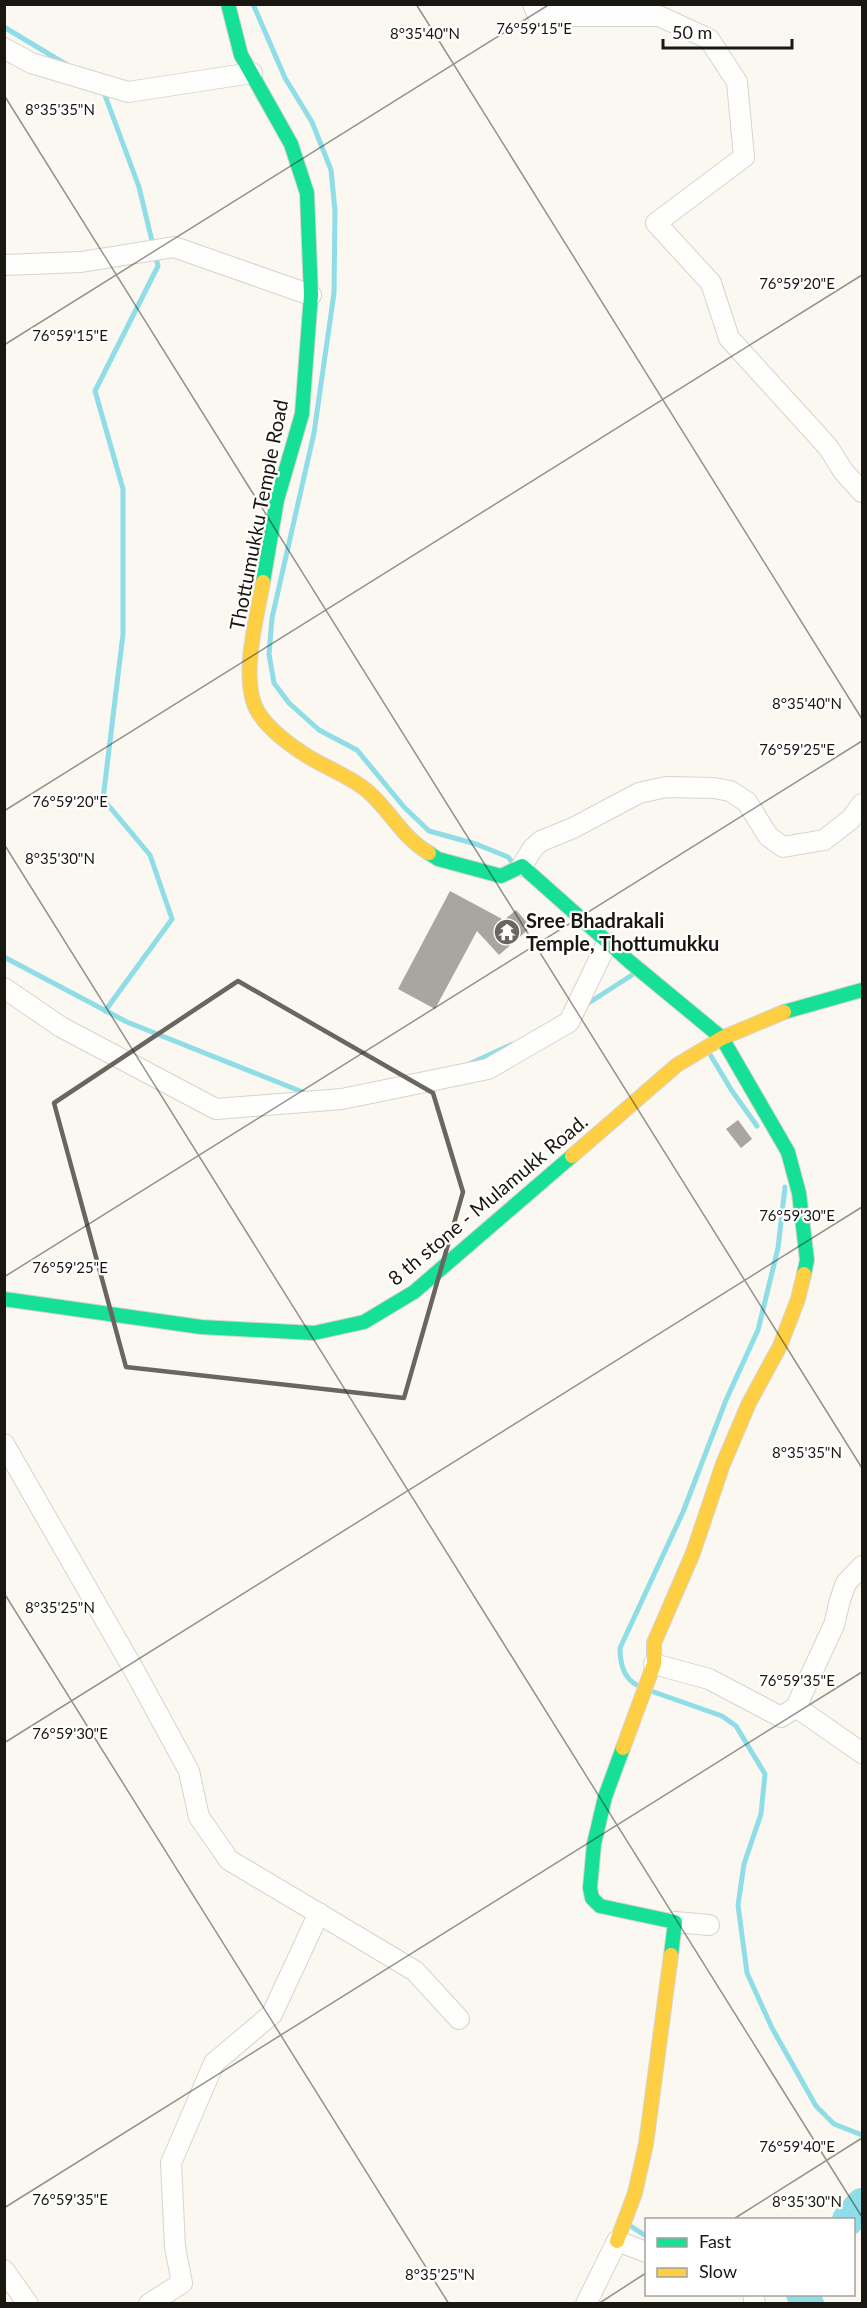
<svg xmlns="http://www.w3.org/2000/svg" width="867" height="2308" font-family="Lato,sans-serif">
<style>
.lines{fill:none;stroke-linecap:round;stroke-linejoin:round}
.stream{stroke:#8edde7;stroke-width:5}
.river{stroke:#8edde7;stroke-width:32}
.building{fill:#a8a69e}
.street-casing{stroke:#d6d4cd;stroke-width:22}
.fast-casing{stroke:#d6d4cd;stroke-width:16}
.slow-casing{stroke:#d6d4cd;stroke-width:16}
.street{stroke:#fefefd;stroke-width:20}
.fast{stroke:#16e098;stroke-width:14}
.slow{stroke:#ffcf43;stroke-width:14}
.marked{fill:none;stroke:#68665e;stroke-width:4.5;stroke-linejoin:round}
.ticks{fill:none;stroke:#19170f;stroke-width:1.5;stroke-opacity:0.45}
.labels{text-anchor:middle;stroke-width:4.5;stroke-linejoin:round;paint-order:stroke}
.street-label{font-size:20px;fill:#19170f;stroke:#fff}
.poi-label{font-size:20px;font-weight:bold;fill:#19170f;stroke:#fff;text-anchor:start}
.ticks-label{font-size:15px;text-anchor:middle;fill:#19170f;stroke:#fff;stroke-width:4.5;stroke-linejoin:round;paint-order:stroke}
</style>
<rect width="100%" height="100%" fill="#faf8f1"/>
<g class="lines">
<path class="stream" d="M253,4L285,78L312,122L331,170L335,211L334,293L314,433L272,618L269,654L274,683L289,703L319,730L357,750L404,807L429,831L476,844L508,857L512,862
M4,27L67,65
M103,90L139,187L158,266L95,391L123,489V634L103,799L150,855L172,919L105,1011
M4,957L127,1022L310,1095
M584,1006L632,975
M711,1056L732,1091L757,1126
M467,1065L513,1044
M637,1685C623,1678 620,1663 620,1648L683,1512L726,1400L758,1330L778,1248L785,1187
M651,1691L722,1716L736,1726L765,1774L761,1814L744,1864L738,1905L747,1973L772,2028L816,2106L834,2124L862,2135
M632,2227L646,2236"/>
<path class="river" d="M848,2220L862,2204
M802,2294L808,2304"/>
</g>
<path class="building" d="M450,891L504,920L516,910L531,927L499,955L477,931L435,1009L398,989Z
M738,1120L752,1139L741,1148L726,1129Z"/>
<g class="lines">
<defs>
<path id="street" d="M533,4L538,16H659L709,39L737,82L744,157L656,223L711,283L729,338L828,447L843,471L862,492
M4,48L31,63L128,92L252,73
M4,265L81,262L174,247L311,295
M522,866L533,848L541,841L573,828L639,793L666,787L714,788L730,791L747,802L768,836L783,847L824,840L851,819L862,804
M4,988L61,1027L216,1109L342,1099L488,1069L569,1022L607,943
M4,1444L134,1670L189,1771L199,1817L229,1860L415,1971L459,2019
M654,1664L709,1679L781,1717L796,1707L834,1625L840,1600L846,1583L862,1566
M796,1707L862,1753
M675,1922L709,1925
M4,2270L28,2304
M753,2294L755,2304
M149,2304L182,2283L175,2247L171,2163L214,2063L272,2014L319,1913
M586,2304L617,2241L646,2252"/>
<path id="fast" d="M228,4L241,55L291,144L307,193L311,295L302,414L277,500L263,582
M429,853L438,859L501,876L522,866L630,962L722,1038L788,1152L799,1193L807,1260L804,1274
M784,1012L862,990
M4,1299L201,1327L314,1333L364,1322L414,1292L572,1156
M623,1748L605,1797L594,1844L590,1888L592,1898L600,1906L675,1922L671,1955"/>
<path id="slow" d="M263,582C257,616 239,681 258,712C268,728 286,742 301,752C321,766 346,774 365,789C389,808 401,837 429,853
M572,1156L677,1065L722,1038L784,1012
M623,1748L654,1664V1643L693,1553L723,1464L749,1403L780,1346L798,1299L804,1274
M617,2241L635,2193L646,2144L671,1955"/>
</defs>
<use href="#street" class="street-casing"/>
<use href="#fast" class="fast-casing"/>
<use href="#slow" class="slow-casing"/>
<use href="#street" class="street"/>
<use href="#fast" class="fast"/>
<use href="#slow" class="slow"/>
</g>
<path class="marked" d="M238,981L433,1093L463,1192L404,1398L126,1367L54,1103Z"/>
<path class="ticks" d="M416,4L862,719M4,95L862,1468M4,345L550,4M4,811L862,275M4,844L862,2217M4,1277L862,741M4,1593L449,2304M4,1743L862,1207M4,2208L862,1672M732,2220L862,2138M598,2304L646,2273"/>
<defs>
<symbol id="temple-disc" viewBox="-11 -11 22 22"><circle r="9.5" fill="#68665e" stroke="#fff"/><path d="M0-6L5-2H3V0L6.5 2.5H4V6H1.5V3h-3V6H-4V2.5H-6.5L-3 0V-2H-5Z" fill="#fff"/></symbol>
</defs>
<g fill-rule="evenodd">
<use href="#temple-disc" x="492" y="917" width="30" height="30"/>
</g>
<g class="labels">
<g class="street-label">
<text transform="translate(259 515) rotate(-79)" y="7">Thottumukku Temple Road</text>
<text transform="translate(488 1200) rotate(-40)" y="7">8 th stone - Mulamukk Road.</text>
</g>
<g class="poi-label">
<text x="526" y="928">Sree Bhadrakali<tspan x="526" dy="23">Temple, Thottumukku</tspan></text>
</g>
</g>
<g class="ticks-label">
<text x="534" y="34">76°59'15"E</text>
<text x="425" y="39">8°35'40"N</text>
<text x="60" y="115">8°35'35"N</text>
<text x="797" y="289">76°59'20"E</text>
<text x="70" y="341">76°59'15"E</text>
<text x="807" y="709">8°35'40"N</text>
<text x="797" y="755">76°59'25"E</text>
<text x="70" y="807">76°59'20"E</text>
<text x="60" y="864">8°35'30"N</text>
<text x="797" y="1221">76°59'30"E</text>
<text x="70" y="1273">76°59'25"E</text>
<text x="807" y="1458">8°35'35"N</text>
<text x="60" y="1613">8°35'25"N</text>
<text x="797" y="1686">76°59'35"E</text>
<text x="70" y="1739">76°59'30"E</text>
<text x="797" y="2152">76°59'40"E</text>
<text x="70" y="2205">76°59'35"E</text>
<text x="807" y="2207">8°35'30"N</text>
<text x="440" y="2280">8°35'25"N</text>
</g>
<rect width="867" height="2308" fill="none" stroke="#19170f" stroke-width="12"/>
<rect x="645" y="2218" width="210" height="78" fill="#ffffff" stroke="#a3a29f" stroke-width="1.5"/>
<rect x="657" y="2238" width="30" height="9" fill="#16e098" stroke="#a3a29f" stroke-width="1.5"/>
<text x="699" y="2248" font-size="18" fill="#19170f">Fast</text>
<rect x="657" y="2268" width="30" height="9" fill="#ffcf43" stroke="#a3a29f" stroke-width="1.5"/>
<text x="699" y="2278" font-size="18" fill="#19170f">Slow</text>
<path d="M663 39v9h129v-9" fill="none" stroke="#19170f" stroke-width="3"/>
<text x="672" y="39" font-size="18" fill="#19170f" stroke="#ffffff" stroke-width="4.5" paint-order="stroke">50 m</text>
</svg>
